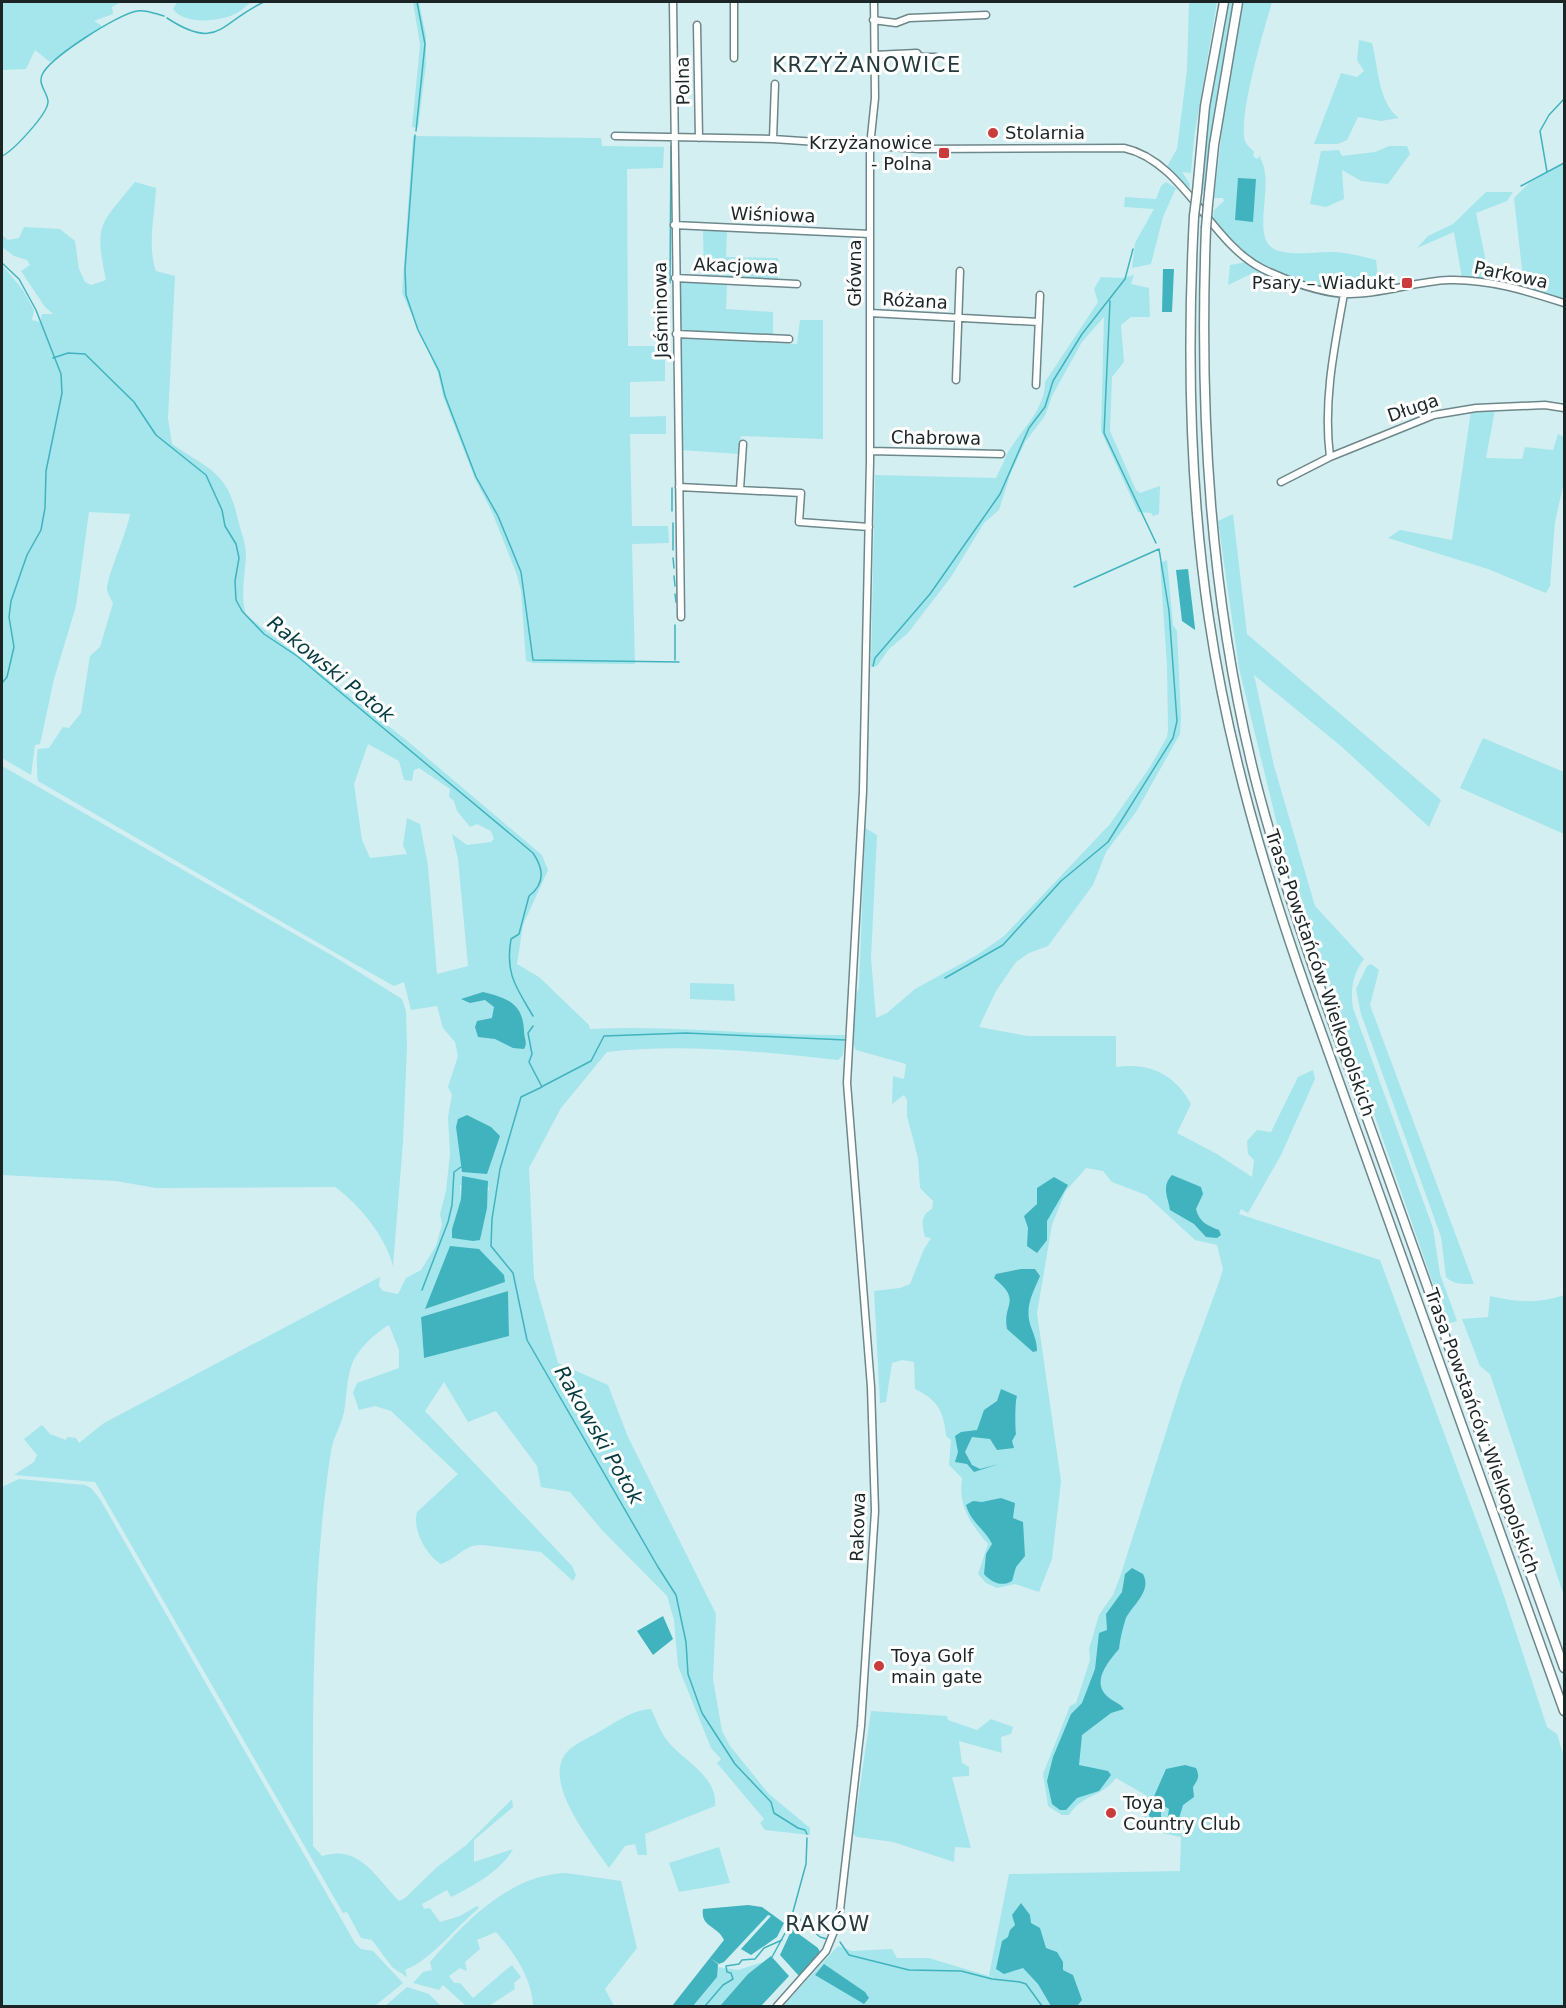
<svg xmlns="http://www.w3.org/2000/svg" width="1566" height="2008" font-family="'DejaVu Sans',sans-serif">
<style>
.green{fill:#a5e5ec;fill-rule:evenodd}
.water{fill:#41b3be}
.lines{fill:none;stroke-linecap:round;stroke-linejoin:round}
.stream{stroke:#41b3be;stroke-width:1.5}
.minor-casing{stroke:#6e878a;stroke-width:9}
.highway-casing{stroke:#6e878a;stroke-width:11}
.minor{stroke:#fff;stroke-width:6}
.highway{stroke:#fff;stroke-width:8}
.highway-bridge-casing{stroke:#6e878a;stroke-width:11;stroke-linecap:butt}
.highway-bridge{stroke:#fff;stroke-width:8}
.poi-dot{fill:#ca3b3b;stroke:#fff;stroke-width:2}
.labels{text-anchor:middle;stroke-width:6;stroke-linejoin:round;paint-order:stroke}
.street-label{font-size:18px;fill:#1b2526;stroke:#fff}
.poi-label{font-size:18px;fill:#1b2526;stroke:#fff;text-anchor:start}
.water-label{font-size:20px;font-style:italic;fill:#053b40;stroke:#fff}
.quarter-label{font-size:21px;letter-spacing:1.5px;fill:#243a3c;stroke:#fff}
</style>
<rect width="100%" height="100%" fill="#d4eff2"/>
<path class="green" d="M2,2H121L112,7L113,14L94,21L101,25V28L50,62L35,50L26,69L2,70Z
M177,2H253C247,4 243,10 237,13C221,22 184,25 173,9Z
M413,2H419L426,36V64L418,128L412,127L420,45Z
M1189,2H1217L1194,138L1191,173L1182,172L1190,184L1189,194L1166,168L1177,149L1187,70Z
M1226,2H1234L1221,73L1206,193L1199,187L1213,73Z
M1241,2H1272C1264,30 1238,115 1245,141C1247,146 1251,148 1254,152L1253,156L1257,159L1261,155L1260,158C1276,183 1250,236 1274,249C1290,257 1316,251 1334,252C1348,253 1362,256 1376,260L1380,293C1342,298 1289,288 1255,272L1228,285L1230,265L1252,261L1213,220L1214,210L1224,201L1223,198H1214L1229,72Z
M1359,40L1372,43C1378,65 1378,103 1399,118L1381,121L1358,117L1347,140L1338,144H1314L1341,73L1357,77L1364,71L1357,60Z
M413,136L601,138L602,146L664,147L663,168L627,169L628,346H665V381L630,382V417L666,416V434H630L632,526H668L669,543L632,544L635,664L534,663L526,661L521,591L517,575L492,512L475,479L443,396L438,373L402,293Z
M1389,146H1407L1410,154L1388,184L1361,181L1342,170L1344,199L1326,207L1310,204L1321,151L1339,150L1342,156L1375,152Z
M1564,163V300L1524,287L1514,198L1529,183Z
M135,182L156,188C155,214 147,246 156,271L175,276L168,418L172,444C213,472 228,472 239,524C242,534 246,545 246,555C245,576 240,595 246,615L405,739L542,855L548,870L523,925L517,964L539,977L589,1025L590,1029C675,1025 759,1036 845,1035L843,1055L838,1060C767,1052 678,1043 607,1052L561,1108L529,1168L534,1278L558,1363L608,1385L628,1437L716,1614L713,1679L722,1731L730,1746L769,1794L810,1828V1835L765,1830L760,1823L764,1819L717,1763L721,1759L711,1748L678,1666L674,1620L667,1596L602,1530L570,1492L541,1487L537,1466L496,1411L468,1422L444,1382L425,1411L572,1566L576,1575L573,1581L541,1552L482,1545C464,1544 457,1559 441,1564C426,1555 412,1529 417,1512L458,1474L391,1411L375,1406L359,1410L353,1393L357,1383L399,1368V1350L389,1325C376,1332 358,1349 352,1364C346,1381 347,1396 344,1412C341,1426 333,1438 331,1451C311,1581 313,1715 313,1846L322,1856C359,1844 375,1876 399,1901L405,1898L436,1868L465,1846L512,1799L513,1807L474,1840V1862L513,1849C501,1871 473,1886 451,1897L447,1890L422,1904L424,1909L430,1908L440,1922L460,1916L477,1906L479,1908C456,1927 431,1960 405,1970L407,1977L392,1967L372,1940L361,1938L347,1912L343,1913L95,1482L14,1475L34,1462L37,1455L24,1439L42,1425L50,1434L66,1440L67,1437L76,1438L79,1443L104,1423L380,1277L379,1286L383,1291L398,1294L406,1278L421,1270L436,1246L442,1224L440,1214L446,1191L450,1154L448,1117L452,1095L448,1087L458,1056L455,1042L443,1028L437,1006L411,1010L404,982L394,986L353,963L38,781C37,775 36,754 38,749L49,748L63,727L69,728L81,713L90,656L100,647L113,603C111,599 108,594 107,590C106,578 127,533 130,514L89,512L76,606L54,679L40,744L35,745L31,775L2,758V265L23,290L34,310L32,320L40,322L42,314H53L45,307L21,271L30,265L27,260L14,256L2,247V235L8,240L19,238L24,227L60,229L75,241L79,269L85,282L91,285L106,280C94,223 100,225 135,182ZM368,744L399,761L404,780L412,781L414,770L419,768L450,789L449,797L454,801L457,811L470,827L477,824L491,831L494,839L491,842L467,845L452,834L458,859L468,966L437,974L428,866L420,824L407,818L403,845L407,854L370,858L362,840L354,784ZM460,1185L489,1187L480,1240L452,1229L461,1199ZM508,1291L509,1336L424,1358L421,1317Z
M1166,182L1176,188L1163,217L1151,264L1132,268L1135,243L1154,209L1124,207L1125,197L1156,199L1161,186Z
M1486,192H1513L1507,201L1476,213L1490,281L1462,278L1454,232L1417,248L1428,236L1453,224Z
M703,229L727,230L726,257L778,258V279L704,276Z
M1134,275L1131,284L1149,288L1150,317H1131L1121,325L1124,362L1112,377L1110,431L1136,490L1140,493L1160,486L1159,514L1153,516L1151,513L1138,512L1101,431L1104,317L1082,342L1052,396L1045,416L1025,442L1010,475L999,510L984,523L951,577L908,633L889,649L877,666L871,667L875,475L996,478C1000,470 1004,461 1008,452C1021,430 1045,410 1045,382L1098,302L1094,289L1101,277L1122,278Z
M678,282L727,285L726,309L773,312V337L679,332Z
M800,320H823V439L741,436L739,454L681,450L679,338L797,344Z
M1495,410L1486,458L1522,459L1525,447L1553,450L1558,434L1564,437V482L1555,522L1550,586L1546,593L1488,569L1388,538L1400,530L1452,540L1471,411Z
M1233,514L1247,634L1441,800L1429,827L1342,747L1254,675L1274,766L1315,906L1364,959C1353,973 1350,990 1353,1008L1433,1228L1440,1274L1457,1321L1447,1324L1285,857L1239,668L1218,521Z
M1167,560L1173,625L1177,631L1181,718L1180,734L1136,812L1106,852L1093,885L1048,946L1029,953L1016,962L996,991L979,1027L1027,1036H1116V1067C1149,1062 1175,1074 1191,1104L1177,1133L1217,1154L1252,1177L1254,1160L1248,1154L1247,1141L1257,1130L1271,1132L1298,1077L1313,1070L1315,1079L1281,1155L1248,1213L1241,1209L1239,1214L1380,1260L1501,1587L1547,1727L1557,1734L1564,1757V2006H783L838,1946L852,1951L892,1949L897,1958H929L992,1977L989,1975L1009,1874L1180,1871L1181,1837C1150,1831 1139,1831 1147,1796L1116,1778C1102,1797 1081,1795 1069,1815H1062L1048,1806L1043,1774L1070,1706L1076,1703L1090,1660L1089,1649L1099,1615L1113,1595L1120,1577L1181,1385L1218,1285L1223,1269L1217,1245L1195,1240L1146,1195L1112,1182L1103,1171L1086,1168L1065,1192L1052,1225L1037,1313L1061,1481L1052,1559L1039,1592L1015,1584L997,1588L986,1583L978,1574L988,1544C970,1523 958,1506 962,1478L949,1465L951,1440L946,1436C944,1412 938,1400 915,1389L914,1362L902,1360L892,1363L886,1402L880,1403L874,1291L900,1288L910,1284L924,1249L931,1238L925,1237C922,1225 920,1215 932,1209L933,1201L920,1188L918,1158L907,1116V1100L904,1095L892,1104L893,1076L904,1079L906,1064L856,1050C849,1038 853,999 859,988L865,828L877,835L871,958L876,1018L887,1013L915,989L977,955L1004,936L1110,824L1150,767L1167,737L1168,730L1167,666L1160,563Z
M1483,738L1564,772V834L1460,788Z
M2,766L333,956L402,999L406,1011L407,1046L403,1142L393,1266C385,1236 360,1205 335,1187L156,1188L116,1181L2,1175Z
M1371,964L1379,970L1370,1005L1474,1284C1464,1284 1454,1285 1446,1277L1441,1237L1361,1014L1356,989L1367,966Z
M690,983L734,984L735,1001L690,999Z
M1564,1295V1596L1490,1374L1480,1366L1462,1319L1488,1317L1490,1296C1515,1302 1539,1304 1564,1295Z
M19,1479L85,1485L91,1488L100,1499L355,1943L361,1949L373,1951L403,1983L375,2006H2V1487Z
M651,1709C656,1719 660,1731 666,1739C682,1761 718,1775 715,1806L645,1834L647,1855H638L635,1844L625,1846L609,1868C592,1843 538,1778 569,1750C577,1743 588,1738 597,1733C615,1723 631,1710 651,1709Z
M871,1711L947,1716L948,1720L977,1730L991,1719L1013,1727L1011,1734L1001,1737L1002,1753L959,1741L962,1763L969,1767V1776L952,1777L971,1848L955,1847L954,1862L893,1842L857,1837L853,1834Z
M719,1847L730,1883L679,1892L669,1863Z
M566,1873L621,1881L637,1948L605,1989L614,2006H533C532,1978 514,1952 496,1932L477,1940L480,1949L465,1962L467,1971L460,1968L449,1976L454,1983H460L473,1998L508,1968L512,1965L521,1977L514,1983L515,1989L489,2006H466L443,1985L439,1990L413,1983L423,1972L432,1970L430,1962C466,1921 509,1875 566,1873Z
M766,1961L748,1974L720,2006H693L716,1977L717,1967L738,1970Z
M407,1987L429,1994L441,2006H385Z"/>
<path class="water" d="M1238,178L1256,179L1253,222L1235,220Z
M1163,269H1174L1172,312H1162Z
M1188,569L1195,628V630L1182,621L1176,570Z
M483,992C507,998 523,1003 524,1031C524,1038 528,1043 524,1049L513,1048L495,1039L478,1037L475,1027L477,1021L492,1018L494,1007L485,1000L470,1003L461,999Z
M467,1115L491,1127L500,1136L487,1174L462,1172L456,1127L458,1119Z
M1172,1175L1201,1187L1203,1194L1196,1209C1199,1222 1208,1226 1219,1230L1221,1235L1217,1238L1206,1237L1194,1224L1170,1210C1168,1197 1161,1187 1172,1175Z
M462,1176L488,1181L487,1208L480,1240L473,1241L452,1238V1229L461,1199Z
M1054,1177L1068,1185L1047,1221V1240L1037,1253L1027,1246L1028,1228L1024,1216L1037,1204V1188Z
M450,1246L479,1249L504,1275L505,1282L425,1309Z
M1021,1269H1035L1040,1276C1033,1293 1024,1307 1031,1327C1034,1335 1037,1342 1037,1351L1033,1352L1007,1329C1002,1303 1023,1302 994,1278L996,1274Z
M508,1291L509,1336L424,1358L421,1317Z
M1001,1389L1017,1396C1015,1401 1015,1427 1016,1434L1012,1441L1014,1448L997,1450L990,1439L972,1437L965,1452L972,1465L980,1469L999,1464L974,1472L967,1464L955,1462L958,1452L955,1436L961,1432L977,1430L984,1410L997,1401Z
M1001,1498L1015,1503L1013,1518L1023,1522L1025,1556L1016,1567L1012,1581C1002,1587 992,1583 984,1574L986,1554L992,1544C985,1529 971,1523 966,1505L973,1501L982,1502Z
M1132,1568L1143,1574C1153,1593 1129,1607 1125,1621C1122,1631 1120,1639 1119,1649C1109,1661 1090,1682 1108,1697C1114,1702 1120,1703 1124,1709L1111,1713L1082,1735L1079,1765L1108,1771L1111,1775L1099,1791L1077,1798L1066,1810H1060L1052,1804L1047,1781L1053,1757L1071,1714L1082,1703L1095,1669L1099,1633L1107,1630L1106,1614L1122,1592L1125,1574Z
M663,1616L673,1639L653,1655L637,1631Z
M1185,1765L1196,1768C1200,1777 1198,1779 1193,1787L1194,1797L1183,1805L1177,1825L1167,1822L1169,1809L1164,1806L1161,1809V1821L1157,1824L1151,1823L1148,1810L1166,1769Z
M1021,1903L1030,1915L1031,1923L1040,1928L1046,1948L1057,1952L1063,1962V1970L1073,1975L1082,2000L1077,2006H1051L1038,1984L1023,1968L1004,1974L996,1969L1002,1941L1008,1937L1010,1930L1015,1925L1012,1915Z
M748,1905L762,1907L784,1923L777,1937L751,1955L741,1949L771,1916L768,1915L724,1962L719,1964L710,1958L718,1964L717,1977L693,2006H672L724,1940C718,1926 700,1927 703,1909Z
M792,1929L818,1948L820,1952L799,1976L780,1955Z
M771,1956L789,1976L761,2006H720L748,1974Z
M824,1964L865,1992L869,1998L864,2004L815,1975Z"/>
<g class="lines">
<path class="stream" d="M167,18C219,52 220,22 264,2
M416,131L425,44L417,2
M415,135L405,269L406,295L418,330L439,371L445,396L476,477L498,516L521,572L533,660L679,662
M2,156C13,151 49,113 48,101C47,92 38,85 42,75C49,58 118,14 137,11C145,9 156,14 164,16
M1547,172L1540,131L1549,115L1564,99
M1521,186L1564,163
M2,263L19,279L36,310L61,374L62,393L46,471L45,508L41,530L27,555L11,601L9,617L14,647L7,677L2,683
M670,283L671,146
M1110,301L1104,433L1156,543
M53,358L68,353L85,354L134,402L156,435L206,475L222,510L225,526L236,544L239,558L235,581L236,600L242,611L264,634L297,656L533,853C544,869 545,884 529,896L519,934L511,939C505,974 516,987 533,1016
M672,488V511
M673,523V550
M673,558L674,568
M674,576L675,586
M675,594L676,602
M675,625V660
M873,666L875,658L930,594L1000,494L1029,428L1045,407L1053,381L1082,334L1125,279L1133,249
M945,978L1003,945L1061,881L1108,842L1173,738L1177,721L1169,611L1159,549L1074,587
M533,1026L528,1033L532,1054L529,1062L542,1087L521,1097L500,1169L492,1219L491,1246L513,1273L527,1340L658,1567L676,1595L686,1642L688,1674L702,1713L735,1764L771,1802L774,1813L798,1828L805,1830L807,1834
M543,1086L591,1061L604,1036L686,1033L846,1040
M422,1290L448,1222L452,1205L454,1172L461,1167
M795,1915L820,1937L827,1939
M791,1919L806,1864L807,1838
M840,1942L849,1955L909,1970L961,1971L992,1979L1020,1982L1026,1984L1042,2006
M772,1957L790,1924
M705,2006L723,1985L733,1979L731,1973L727,1972L726,1966L739,1964L742,1960L755,1959L764,1948L782,1940"/>
<defs>
<path id="minor" d="M673,2L681,617
M734,2V58
M873,20L896,23L909,18L986,15
M697,25L699,138
M874,55L917,53L920,57H936
M615,136L773,139L920,149L1124,148C1184,161 1210,243 1263,269C1288,281 1323,294 1350,294C1384,294 1416,281 1449,280C1489,279 1527,291 1564,303
M773,139L775,84
M674,225L870,234
M675,278L797,284
M870,313L1039,322
M676,334L789,339
M956,380L960,271
M1036,385L1040,295
M870,451L1001,454
M1330,457C1323,403 1334,348 1344,294
M1281,482L1330,457L1434,415L1476,408L1545,405L1564,408
M679,487L801,493L799,522L869,527
M740,489L743,444
M777,2006L826,1951L839,1919L861,1726L875,1511L871,1387L847,1083L863,791L870,461V146L875,98L874,2"/>
<path id="highway" d="M1197,192L1205,106L1224,2
M1208,204L1214,145L1238,2
M1194,216C1187,351 1189,485 1209,619C1228,747 1264,870 1307,992L1564,1711
M1206,228C1199,414 1210,598 1255,778C1273,849 1296,918 1320,987L1564,1668"/>
</defs>
<use href="#minor" class="minor-casing"/>
<use href="#highway" class="highway-casing"/>
<use href="#minor" class="minor"/>
<use href="#highway" class="highway"/>
<defs>
<path id="highway-bridge" d="M1194,216L1197,192
M1206,228L1208,204"/>
</defs>
<use href="#highway-bridge" class="highway-bridge-casing"/>
<use href="#highway-bridge" class="highway-bridge"/>
</g>
<g class="poi-dot">
<circle cx="993" cy="133" r="6"/>
<rect x="938" y="147" width="12" height="12" rx="3"/>
<rect x="1401" y="277" width="12" height="12" rx="3"/>
<circle cx="879" cy="1666" r="6"/>
<circle cx="1111" cy="1813" r="6"/>
</g>
<g class="labels">
<g class="street-label">
<text transform="translate(683 81) rotate(-91)" y="6">Polna</text>
<text transform="translate(773 215) rotate(2)" y="6">Wiśniowa</text>
<text transform="translate(736 266) rotate(2)" y="6">Akacjowa</text>
<text transform="translate(855 273) rotate(-90)" y="6">Główna</text>
<text transform="translate(1511 275) rotate(12)" y="6">Parkowa</text>
<text transform="translate(915 301) rotate(3)" y="6">Różana</text>
<text transform="translate(661 310) rotate(-91)" y="6">Jaśminowa</text>
<text transform="translate(1413 408) rotate(-19)" y="6">Długa</text>
<text transform="translate(936 438) rotate(1)" y="6">Chabrowa</text>
<text transform="translate(1320 973) rotate(71)" y="6">Trasa Powstańców Wielkopolskich</text>
<text transform="translate(1482 1431) rotate(70)" y="6">Trasa Powstańców Wielkopolskich</text>
<text transform="translate(858 1527) rotate(-88)" y="6">Rakowa</text>
</g>
<g class="poi-label">
<text x="1005" y="139">Stolarnia</text>
<text x="932" y="149" text-anchor="end">Krzyżanowice<tspan x="932" dy="21">- Polna</tspan></text>
<text x="1395" y="289" text-anchor="end">Psary – Wiadukt</text>
<text x="891" y="1662">Toya Golf<tspan x="891" dy="21">main gate</tspan></text>
<text x="1123" y="1809">Toya<tspan x="1123" dy="21">Country Club</tspan></text>
</g>
<g class="water-label">
<text transform="translate(331 669) rotate(39)" y="7">Rakowski Potok</text>
<text transform="translate(599 1435) rotate(60)" y="7">Rakowski Potok</text>
</g>
<g class="quarter-label">
<text x="867" y="72">KRZYŻANOWICE</text>
<text x="828" y="1931">RAKÓW</text>
</g>
</g>
<rect width="1566" height="2008" fill="none" stroke="#1b2526" stroke-width="6"/>
</svg>
